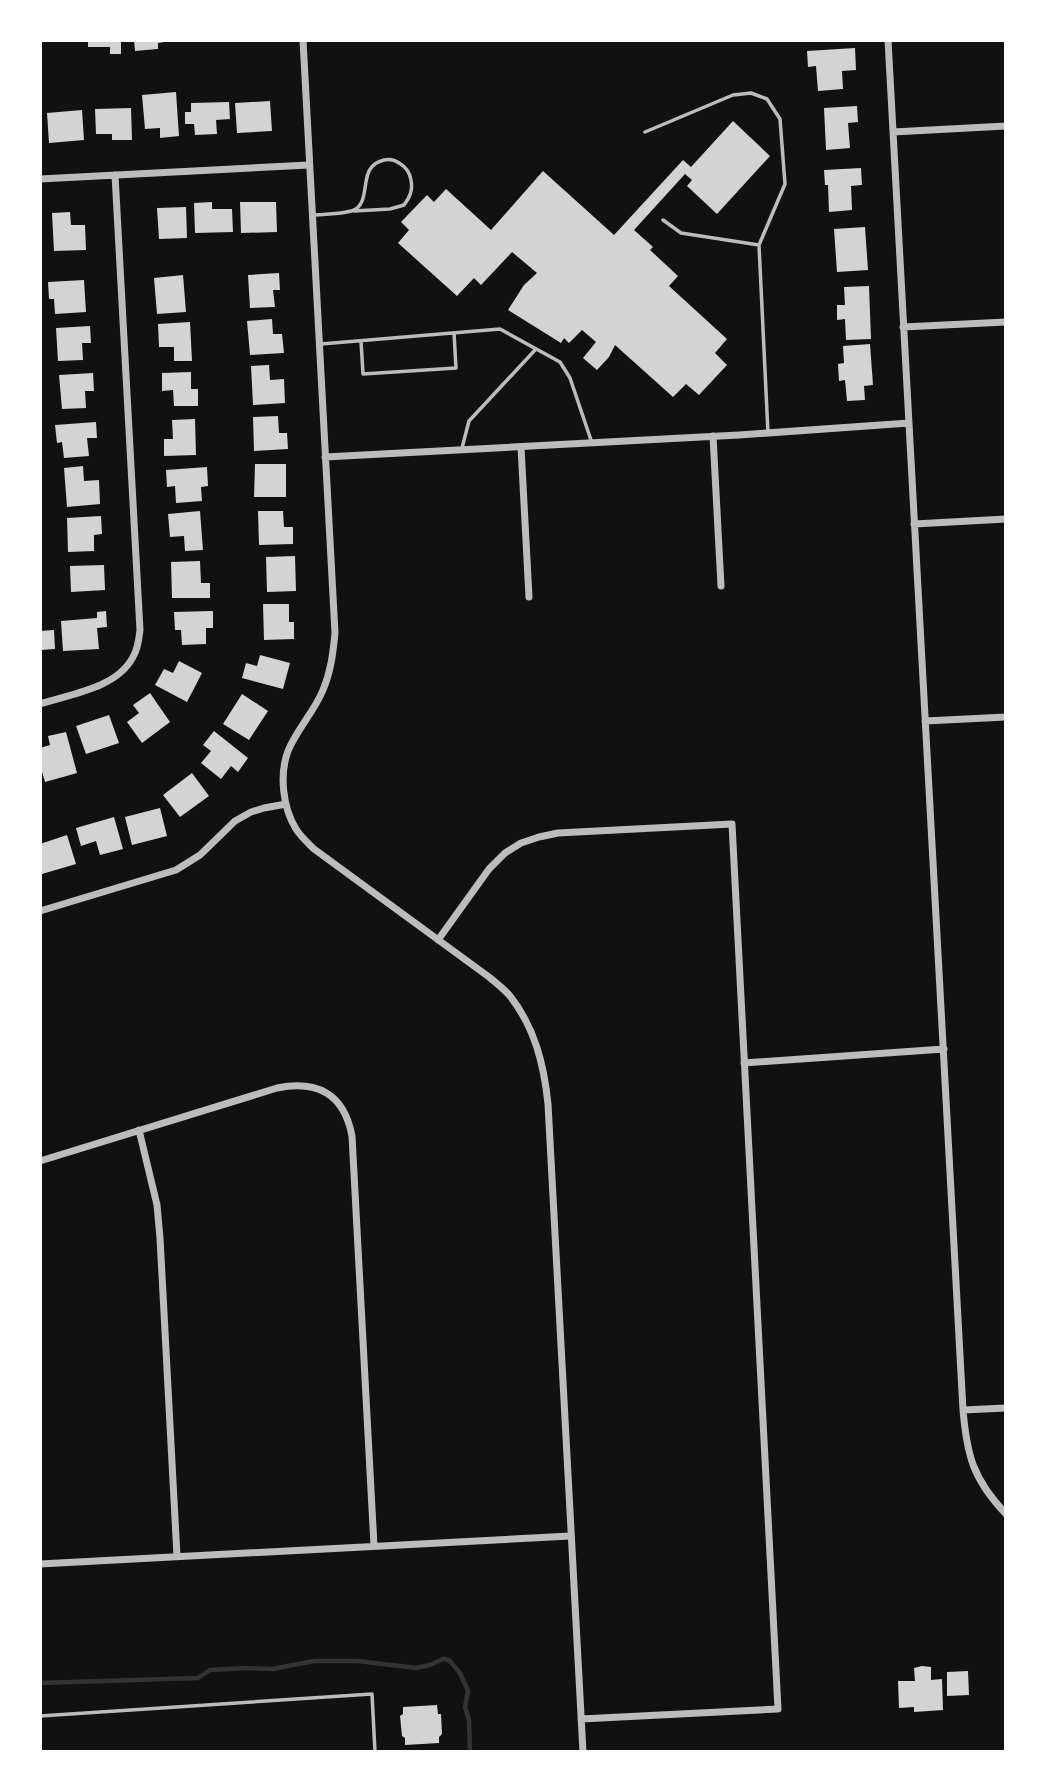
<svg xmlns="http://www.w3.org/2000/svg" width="1046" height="1792" font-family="'Exo 2',sans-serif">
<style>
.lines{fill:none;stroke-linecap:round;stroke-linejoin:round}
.stream{stroke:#333;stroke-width:4.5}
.building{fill:#d3d3d3}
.service{stroke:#bcbcbc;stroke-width:3.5}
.minor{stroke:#bcbcbc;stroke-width:7}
</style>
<rect width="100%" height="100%" fill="#111"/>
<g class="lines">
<path class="stream" d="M40,1683L198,1678L210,1670L246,1668L272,1669L314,1661H358L416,1668L430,1665L443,1659L449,1660L460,1673L468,1691L465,1707L469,1720L470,1752"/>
</g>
<path class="building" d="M88,40H121V54H110V47H88Z
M134,40H164V42L158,43V49L135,51Z
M855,48L856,70L842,71L843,89L818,91L816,66L808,67L807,51Z
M176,92L179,136L160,138V128L145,129L142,95Z
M270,101L272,131L237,133L235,103Z
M229,102L230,119L216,120L217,134L195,135L194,124H185V112H191V103Z
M857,106L858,122L848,123L850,148L826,150L824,108Z
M131,108L132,140H112V134H96L95,109Z
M82,110L84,140L49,143L47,113Z
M733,121L770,156L717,214L687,186L692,180L685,174L634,230L653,247L650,250L678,276L669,286L727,339L715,353L727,365L699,395L686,384L673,397L615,345L609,357L597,370L583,358L596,342L582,330L569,343L564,338L561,343L508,310L524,285L537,273L512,252L481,285L474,278L457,296L398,243L409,230L401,222L427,195L434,202L446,189L491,230L543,171L614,235L683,160L691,167Z
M861,168L862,185L851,186L852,210L829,212L828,185H825L824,170Z
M212,202V209H232L233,232L195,233L194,203Z
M240,202H276L277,232L241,233Z
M186,207L187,238L159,239L157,208Z
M70,212L71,225H85L86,250L54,251L52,213Z
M865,227L868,270L837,272L834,229Z
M279,273L280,290H273L275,307L250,308L248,275Z
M183,275L186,312L157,314L154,278Z
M84,280L86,312L55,314L54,299H49L48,282Z
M869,286L871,339L846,340L845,319L837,320V305H845L844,287Z
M272,319L273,334H282L284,353L250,355L247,321Z
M190,322L192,361H174V347H159L158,324Z
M90,326L91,343H82L83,360L58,361L56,328Z
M870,344L873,385L864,386L865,400L847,401L845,380L839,381L838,364L844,363L843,346Z
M269,365L270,380L284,379L285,403L253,405L251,366Z
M191,372V389H198V406H174L173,390L162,391V373Z
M93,373L94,391H85L86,408L62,409L59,375Z
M278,416L279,433H287L288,449L254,451L253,417Z
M195,419L196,455L164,456V439H173L172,420Z
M96,422L97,438H87L89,456L64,458L62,442L57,443L55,425Z
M255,464H286V497H254Z
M83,466L84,481L99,480L100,504L67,507L64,468Z
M207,467L208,486L201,487L202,501L176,503L175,486L167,487L166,470Z
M200,511L203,550L185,551L184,536L170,537L168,514Z
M258,511H283L284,527H293V544L259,545Z
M101,516L102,534L94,535V551L68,552L67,518Z
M295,556L296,591L267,592L266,557Z
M200,561L201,583H210V598H172L171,562Z
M104,565L105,590L71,592L70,566Z
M263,604H289V622H294V639L264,640Z
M106,611L107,627L97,628L99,649L63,651L61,621L97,618V612Z
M213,611V628H206V644L182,645L181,630H175L174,612Z
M54,630L55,649L40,650V631Z
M260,655L290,663L283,689L242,678L246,663L257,666Z
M179,661L202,673L187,702L155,685L164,669L173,673Z
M150,693L170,722L142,743L127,722L139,713L133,705Z
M242,694L268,711L249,740L223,724Z
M109,715L119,743L86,754L76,726Z
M214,731L248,758L238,772L231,766L221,779L201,763L211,751L203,745Z
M66,732L77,773L45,782L40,765V748L50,745L48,736Z
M192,773L209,796L180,817L163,795Z
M160,808L167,836L132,845L125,817Z
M114,817L123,849L100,855L96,841L81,846L76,828Z
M67,835L76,864L42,874L40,870V844Z
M922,1666L931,1667V1680L942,1679L943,1710L914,1712V1707L899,1708L898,1681H915L914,1668Z
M968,1671L969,1695L947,1696V1672Z
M437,1705L438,1714H441L442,1734L439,1737V1743L405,1745V1738L402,1736L400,1716L403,1714V1707Z"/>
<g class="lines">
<path class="service" d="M645,132L733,95L751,93L767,99L780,119L785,184L759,245L768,433
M314,215C324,214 349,214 356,209C372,197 357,166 384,160C389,159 395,160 399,163C406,167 410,173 411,180C413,190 410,197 404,205L390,209L354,211
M663,220L681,233L759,245
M361,341L363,374L456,368L454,333
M321,344L500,329L560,362L570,378L592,443
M462,448L469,421L536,349
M40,1716L372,1694L375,1752"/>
<path class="minor" d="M303,40L335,633C333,653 331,671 323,690C314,712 297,729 288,751C279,775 283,808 296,829C301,837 308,843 314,849L489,977C496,983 504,989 510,996C535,1028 544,1065 548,1104L583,1752
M888,40L963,1410C967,1456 973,1479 1006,1514
M893,132L1006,126
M40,179L309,165
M903,327L1006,322
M713,436L721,586
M521,447L529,597
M325,457L739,435L909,423
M914,524L1006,519
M40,704C71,694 117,688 133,657C138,649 139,639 140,630L115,175
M925,721L1006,717
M40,911L176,870L200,855L235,821L251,812L264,808L286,804
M438,940L489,869L505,853L521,843L539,837L558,833L732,824L778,1709L581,1719
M744,1063L944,1049
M139,1130L157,1205L160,1238L177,1556
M40,1161L277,1088C318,1080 344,1094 352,1136L374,1546
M963,1410L1006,1408
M40,1564L570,1536"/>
</g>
<rect width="1046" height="1792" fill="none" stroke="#ffffff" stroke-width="84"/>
</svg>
